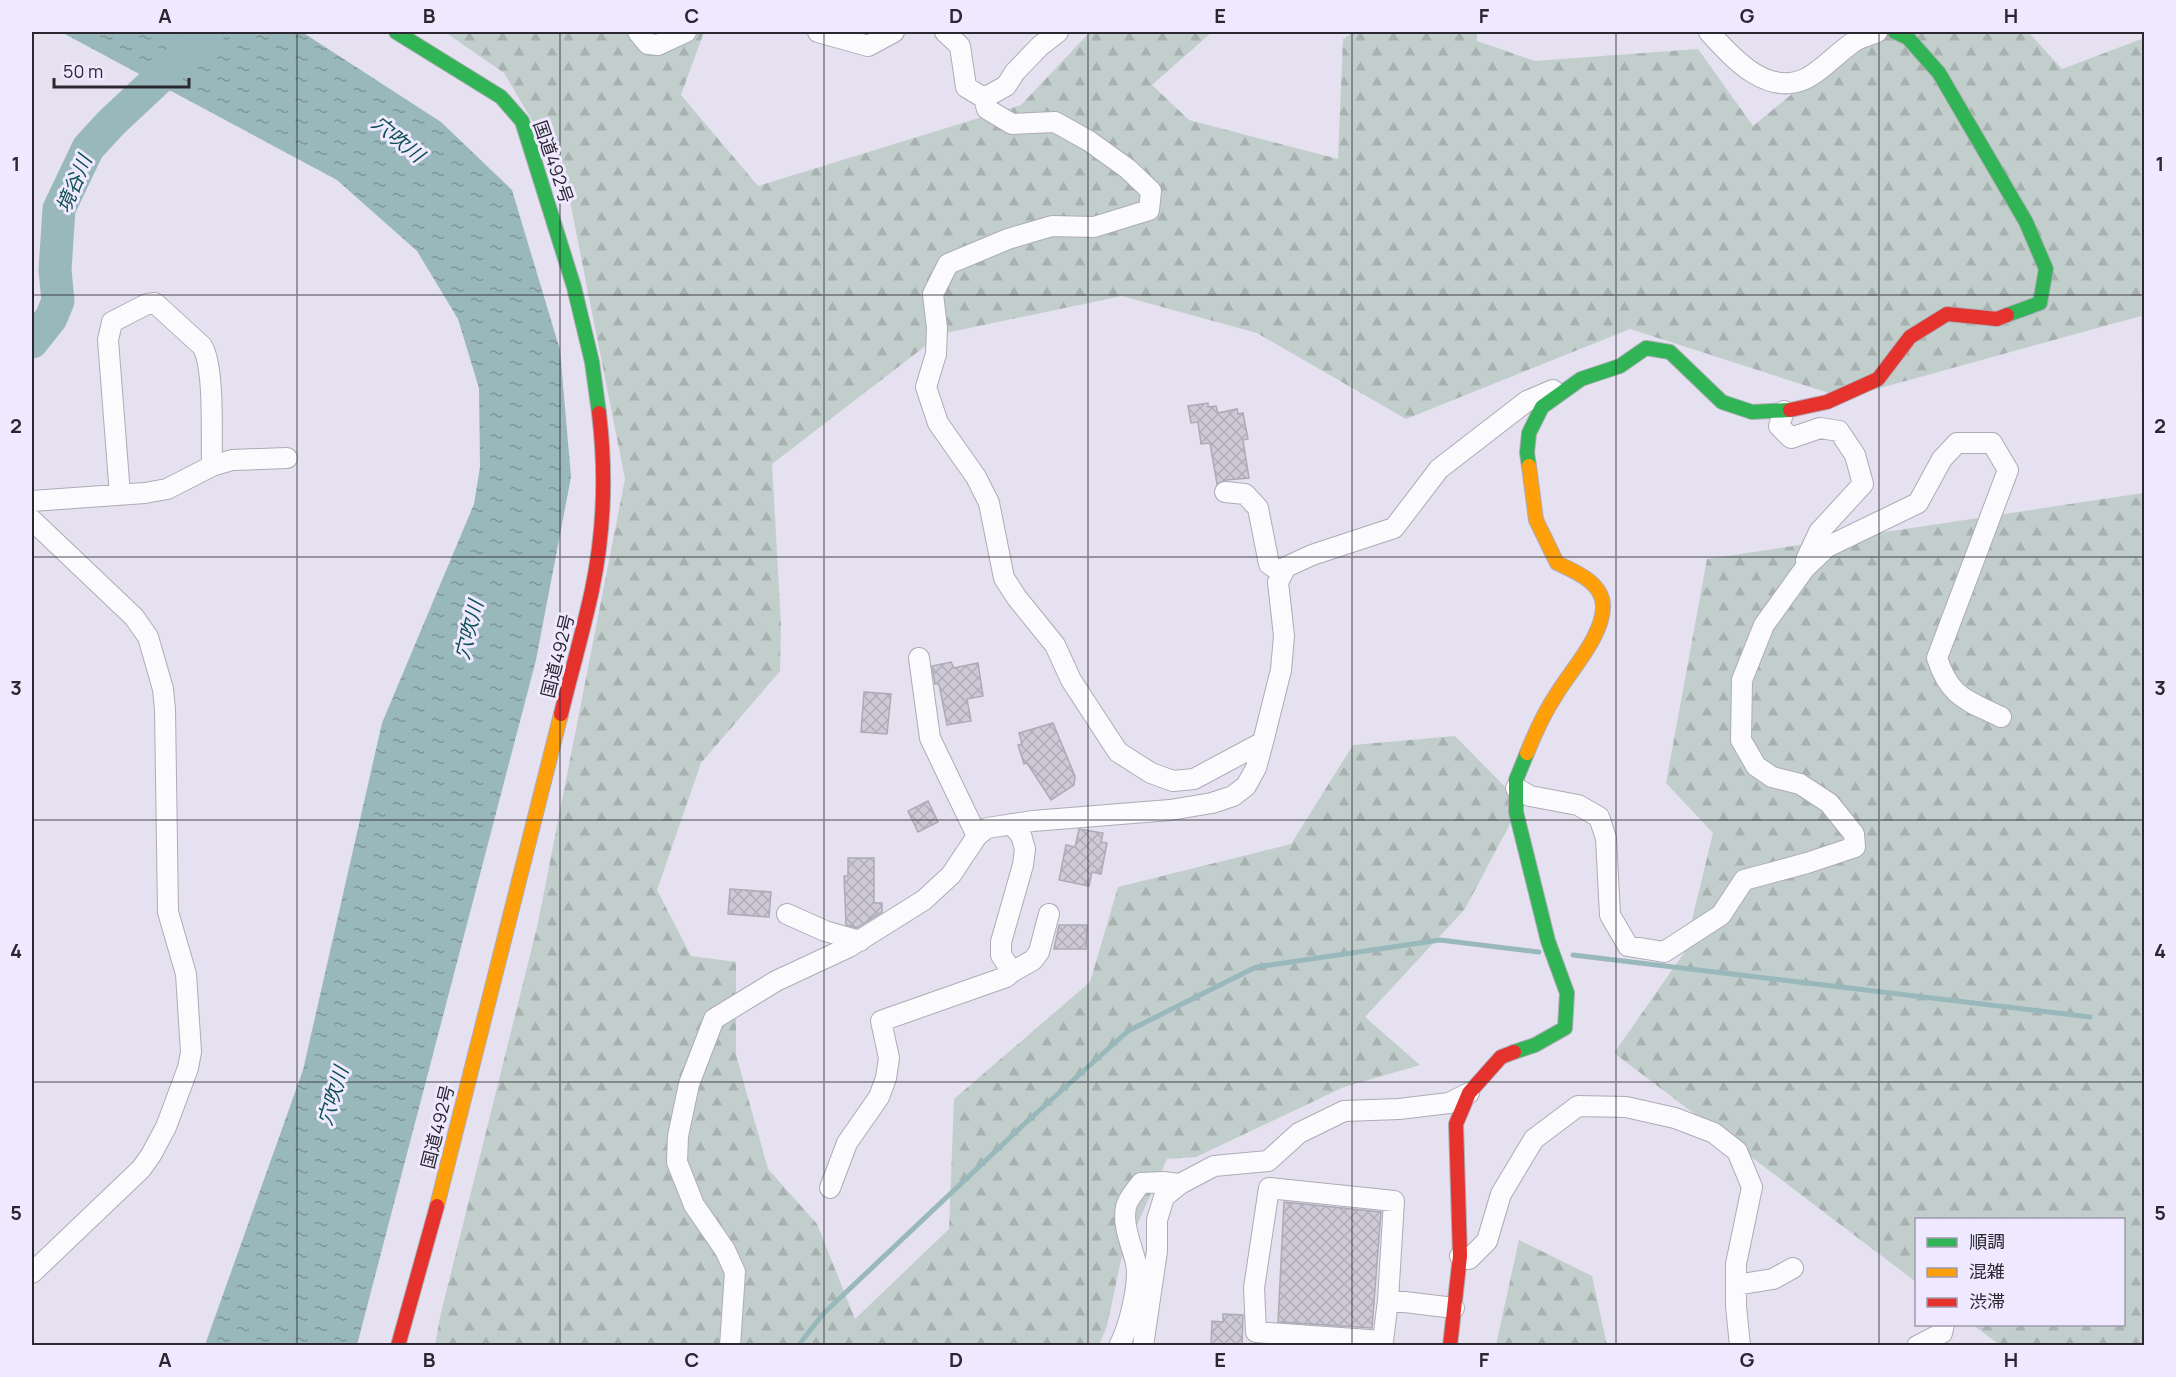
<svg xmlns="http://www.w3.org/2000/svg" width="2176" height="1377" font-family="Manrope,'Noto Sans JP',sans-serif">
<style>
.forest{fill:url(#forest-firs)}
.water{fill:url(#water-ripples)}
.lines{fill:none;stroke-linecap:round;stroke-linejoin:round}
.stream{stroke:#99b8bc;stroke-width:5}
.river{stroke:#99b8bc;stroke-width:33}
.building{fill:url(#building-cross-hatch);stroke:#adaab6;stroke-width:1.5}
.street-casing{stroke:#aeabb6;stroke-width:22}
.fast-casing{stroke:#aeabb6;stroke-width:16}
.slow-casing{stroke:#aeabb6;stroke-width:16}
.jam-casing{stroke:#aeabb6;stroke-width:16}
.street{stroke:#fbfafd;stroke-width:20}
.fast{stroke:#30b455;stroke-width:14}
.slow{stroke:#ff9f0a;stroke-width:14}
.jam{stroke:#e5322d;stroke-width:14}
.grid{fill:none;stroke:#2a2731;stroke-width:1.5;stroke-opacity:0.55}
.labels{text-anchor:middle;stroke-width:6;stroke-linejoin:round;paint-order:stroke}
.street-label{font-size:18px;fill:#2a2731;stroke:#efe9ff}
.water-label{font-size:20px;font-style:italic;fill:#0f5153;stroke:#efe9ff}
.neatline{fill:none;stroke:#2a2731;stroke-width:2}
.grid-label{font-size:20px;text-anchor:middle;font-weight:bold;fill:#2a2731}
</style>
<defs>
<pattern id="forest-firs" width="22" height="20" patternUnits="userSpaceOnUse" patternTransform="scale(1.5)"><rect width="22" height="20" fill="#c2cecc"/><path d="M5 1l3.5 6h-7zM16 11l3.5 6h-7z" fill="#a7b1b0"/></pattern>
<pattern id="water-ripples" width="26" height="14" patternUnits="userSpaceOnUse" patternTransform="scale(1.5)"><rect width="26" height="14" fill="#99b8bc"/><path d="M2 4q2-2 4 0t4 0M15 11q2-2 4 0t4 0" fill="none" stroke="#7d9699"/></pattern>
<pattern id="building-cross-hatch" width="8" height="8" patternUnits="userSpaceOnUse" patternTransform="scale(1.5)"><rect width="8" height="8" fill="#cdc9d6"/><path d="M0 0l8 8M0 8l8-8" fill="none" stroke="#b0adb8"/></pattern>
</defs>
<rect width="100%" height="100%" fill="#e5e1f0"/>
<path class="forest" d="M445,32H704L681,95L758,186L1021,105L1090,32H1212L1152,85L1189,120L1338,159L1343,39L1354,32H1477V41L1535,61L1698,49L1753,126L1867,32H2028L2062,69L2144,38V1345H2000L1973,1325L2124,1324V1220H1916V1282L1614,1053L1684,953L1713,833L1666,783L1707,559L2143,493L2141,316L1844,398L1630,329L1406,419L1257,333L1122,296L941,334L772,464L781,625L780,671L701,763L657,890L691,956L736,962V1055L768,1169L817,1224L855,1319L949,1229L954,1099L1090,982L1118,887L1291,844L1353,745L1455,736L1521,803L1465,909L1365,1017L1420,1065L1344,1087L1196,1157L1167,1159L1121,1260L1107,1326L1099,1345L435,1346L440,1317L538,923L625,479L565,176L504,73Z
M1519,1240L1592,1276L1607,1345H1496Z"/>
<path class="water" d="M61,32H302L441,122L512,190L560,350L571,477L536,660L357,1345H205L303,1070L382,723L474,504L480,467L479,388L458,319L417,251L337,180Z"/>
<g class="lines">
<path class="stream" d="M1573,955L2090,1017
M798,1346L823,1314L1021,1127L1128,1031L1256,967L1440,940L1539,952"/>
<path class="river" d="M32,342L51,318L58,301L55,270L59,209L88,148L111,123L208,32"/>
</g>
<path class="building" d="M1208,403V407L1216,406L1218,413L1237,409L1238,414L1243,413L1248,439L1243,440L1249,478L1226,480L1217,484L1210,443L1201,444L1198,422L1191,423L1188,406Z
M951,662L954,668L978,663L983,696L967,699L971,721L947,725L939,684H935L932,666Z
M864,692L891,694L887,734L861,732Z
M1053,723L1075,776L1074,785L1051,800L1027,763L1024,764L1018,745L1022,744L1019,733Z
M928,801L938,822L918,832L908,811Z
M1079,829L1103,833L1101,842L1107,843L1101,874L1092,872L1089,886L1059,880L1066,845L1075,847Z
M848,858H874V903H882V912L857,928L846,925L844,876H848Z
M730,889L771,892L769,917L728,914Z
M1059,925H1087L1086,949H1054Z
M1284,1202L1381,1212L1372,1328L1278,1322Z
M1223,1314L1243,1315L1242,1346H1211L1212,1321L1223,1322Z"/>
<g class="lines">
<defs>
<path id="street" d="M638,32L648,44L658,45L686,32
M818,32L868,46L894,32
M945,32L960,46L966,87L984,98L1006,86L1015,72L1040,46L1058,32
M1709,32C1732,57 1767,98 1807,78C1824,69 1838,52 1855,41C1862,37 1870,35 1877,32
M984,98L987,109L1012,124L1055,122L1089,141L1128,169L1151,191L1149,210L1094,227L1052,226L1008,239L948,264L933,294L937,328L936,354L926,387L938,423L976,477L989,503L1004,578L1017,598L1055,645L1071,680L1118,752L1151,773L1173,781L1194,779L1263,742L1281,670L1284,636L1278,582L1286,567L1312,555L1394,528L1439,469L1527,401L1553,390
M1784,411L1779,426L1791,438L1820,428L1839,431L1855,455L1863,484L1819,532L1806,560
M212,466L232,460L287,458
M1225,492L1245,494L1258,508L1269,564L1282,573
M32,501L145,493L167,489L212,466C211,439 215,366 202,346L155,303L147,304L112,322L108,340L120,495
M32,520L134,617L148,637L163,689L165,709L168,912L186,974L191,1052L188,1068L166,1127L151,1155L141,1169L32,1273
M919,658L930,738L977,836
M1516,788L1530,796L1578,805L1599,817L1606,838L1610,915L1628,946L1664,952L1721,915L1744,880L1807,863L1855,847L1854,834L1829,803L1800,784L1772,777L1756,766L1741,740L1742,680L1764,625L1805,568L1827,547L1918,503L1942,459L1957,443H1992L2008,470L1937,658C1950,698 1967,700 2001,717
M787,914L825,931L860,941
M1012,972L1033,960L1039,952L1049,914
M830,1188L847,1143L879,1097L886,1078L889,1058L881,1021L1006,977L1012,972L1001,955V942L1023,865L1025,849L1021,835L1011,824
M1269,1188L1394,1201L1388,1300L1383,1341L1256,1332L1254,1288Z
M1460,1256L1469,1259L1487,1241L1501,1194L1534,1139L1578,1106L1626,1107L1675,1118L1714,1133L1737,1151L1752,1187L1736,1264V1306L1740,1346
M1736,1285L1773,1279L1793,1268
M1388,1300L1454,1308
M730,1346L735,1272L725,1250L694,1205L677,1162L678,1136L689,1084L714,1019L776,981L849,947L924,900L951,875L977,836L987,828L1033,821L1170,810L1212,803L1233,796L1246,786L1256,768L1263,742
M1119,1346C1129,1328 1140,1283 1136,1263C1132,1246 1122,1225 1126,1207C1127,1200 1136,1190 1141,1183L1163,1182L1180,1184
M1143,1346L1157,1251V1220L1164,1197L1180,1184L1214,1166L1268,1161L1299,1133L1344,1111L1399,1109L1449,1103L1469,1093
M1917,1346L1942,1333L1944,1324"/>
<path id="fast" d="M396,32L501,97L522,121L574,287L592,362L599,413
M1895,32L1908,38L1939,73L2026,222L2046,269L2040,303L2007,315
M1529,466L1527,453L1529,433L1542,407L1581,379L1620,366L1646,348L1670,352L1722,402L1752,412L1790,410
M1514,1052L1535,1045L1565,1028L1567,993L1548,941L1516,812V780L1527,753"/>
<path id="slow" d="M1527,753C1535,733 1544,713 1556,695C1571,670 1604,635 1603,605C1602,582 1574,571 1557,563L1536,520L1529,466
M437,1206L561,714"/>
<path id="jam" d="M1790,410L1827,402L1878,379L1910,337L1947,314L1997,319L2007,315
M561,714C571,673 583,632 592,590C604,533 606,471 599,413
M398,1346L437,1206
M1450,1346L1460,1256L1456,1124L1469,1093L1501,1057L1514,1052"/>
</defs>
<use href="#street" class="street-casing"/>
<use href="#fast" class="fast-casing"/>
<use href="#slow" class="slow-casing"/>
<use href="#jam" class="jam-casing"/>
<use href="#street" class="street"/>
<use href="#fast" class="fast"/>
<use href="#slow" class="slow"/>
<use href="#jam" class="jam"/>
</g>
<path class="grid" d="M297,32V1346M560,32V1346M824,32V1346M1088,32V1346M1352,32V1346M1616,32V1346M1879,32V1346M32,295H2144M32,557H2144M32,820H2144M32,1082H2144"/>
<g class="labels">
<g class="street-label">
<text transform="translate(553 162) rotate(71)" y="6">国道492号</text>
<text transform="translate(558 656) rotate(-76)" y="6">国道492号</text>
<text transform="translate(438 1127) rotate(-76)" y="6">国道492号</text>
</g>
<g class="water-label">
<text transform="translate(398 139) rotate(39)" y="7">穴吹川</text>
<text transform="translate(74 184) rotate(-67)" y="7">境谷川</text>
<text transform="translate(469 630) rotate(-76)" y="7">穴吹川</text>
<text transform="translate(333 1096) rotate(-73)" y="7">穴吹川</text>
</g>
</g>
<rect width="2176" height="1377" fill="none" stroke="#efe9ff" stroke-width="66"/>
<rect x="1915" y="1218" width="210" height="108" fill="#efe9ff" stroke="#a09bad" stroke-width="1.5"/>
<rect x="1927" y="1238" width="30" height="9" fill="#30b455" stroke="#a09bad" stroke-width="1.5"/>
<text x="1969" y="1248" font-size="18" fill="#2a2731">順調</text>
<rect x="1927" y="1268" width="30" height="9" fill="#ff9f0a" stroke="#a09bad" stroke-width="1.5"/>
<text x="1969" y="1278" font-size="18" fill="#2a2731">混雑</text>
<rect x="1927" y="1298" width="30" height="9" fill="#e5322d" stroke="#a09bad" stroke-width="1.5"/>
<text x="1969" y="1308" font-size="18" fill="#2a2731">渋滞</text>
<path d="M54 78v9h135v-9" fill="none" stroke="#2a2731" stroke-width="3"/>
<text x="63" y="78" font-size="18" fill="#2a2731" stroke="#efe9ff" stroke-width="4.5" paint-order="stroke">50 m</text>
<rect x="33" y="33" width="2110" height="1311" class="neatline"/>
<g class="grid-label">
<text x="165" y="23">A</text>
<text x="429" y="23">B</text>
<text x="692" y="23">C</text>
<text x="956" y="23">D</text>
<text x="1220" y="23">E</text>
<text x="1484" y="23">F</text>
<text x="1747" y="23">G</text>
<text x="2011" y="23">H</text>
<text x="16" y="171">1</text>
<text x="2160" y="171">1</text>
<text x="16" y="433">2</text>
<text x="2160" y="433">2</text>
<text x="16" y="695">3</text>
<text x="2160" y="695">3</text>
<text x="16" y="958">4</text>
<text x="2160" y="958">4</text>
<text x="16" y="1220">5</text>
<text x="2160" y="1220">5</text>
<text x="165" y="1367">A</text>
<text x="429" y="1367">B</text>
<text x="692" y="1367">C</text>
<text x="956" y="1367">D</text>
<text x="1220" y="1367">E</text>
<text x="1484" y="1367">F</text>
<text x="1747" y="1367">G</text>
<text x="2011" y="1367">H</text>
</g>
</svg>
